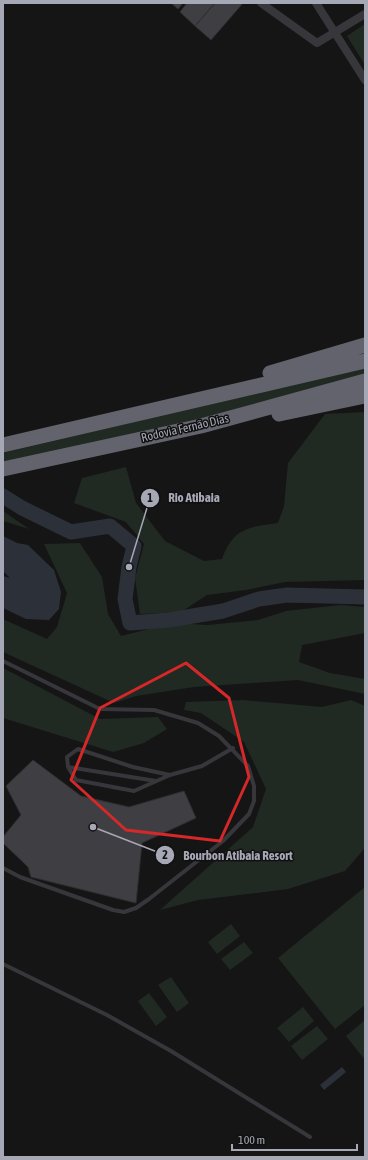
<svg xmlns="http://www.w3.org/2000/svg" width="368" height="1160" font-family="'Asap Condensed',sans-serif">
<style>
.green{fill:#212923}
.water{fill:#2c3039}
.lines{fill:none;stroke-linecap:round;stroke-linejoin:round}
.river{stroke:#2c3039;stroke-width:15}
.building{fill:#3f3f43;stroke:#2f2f32}
.lane{stroke:#36363b;stroke-width:4}
.street{stroke:#36363b;stroke-width:8}
.highway{stroke:#62636c;stroke-width:15}
.marked{fill:none;stroke:#d62828;stroke-width:3;stroke-linejoin:round}
.labels{text-anchor:middle;stroke-width:3;stroke-linejoin:round;paint-order:stroke}
.street-label{font-size:12px;fill:#a7a8b5;stroke:#101011}
.leader{fill:none;stroke:#a7a8b5;stroke-width:1.5}
.callout-dot{fill:#a7a8b5;stroke:#101011;stroke-width:1.5}
.mark-label{font-size:12px;text-anchor:middle;font-weight:bold;fill:#111}
.callout-label{font-size:13px;text-anchor:middle;font-weight:bold;fill:#a7a8b5;stroke:#101011;stroke-width:3;stroke-linejoin:round;paint-order:stroke}
</style>
<rect width="100%" height="100%" fill="#151516"/>
<path class="green" d="M365,24V65L347,36Z
M365,367V378L304,395L3,465V453Z
M365,412V580L285,582L246,590L207,595L181,612L140,614L135,578L144,544L126,522L74,503L82,478L126,467L136,503L165,541L204,561L222,559C233,528 248,527 278,523L284,506L288,463L325,414Z
M3,511L29,529L3,521Z
M80,543L102,577L108,614L121,636L172,623L208,625L258,620L286,611L340,605L365,607V633L302,645L299,662L330,673L365,679V694L298,680L194,687L136,696L114,703L3,652V619L47,639L57,627L67,593L44,544Z
M3,668L100,719L158,717L167,729L144,743L113,752L3,718Z
M243,700L322,707L351,700L365,706V848L345,871L288,889L198,900L160,910L253,827L266,789L244,742L201,713L184,710L186,702Z
M365,887V1005L335,1029L278,958Z
M231,924L240,936L217,954L208,942Z
M244,942L253,953L230,970L221,959Z
M171,977L189,1003L177,1012L158,985Z
M149,993L167,1017L156,1026L138,1001Z
M303,1007L314,1021L289,1042L277,1028Z
M365,1020V1060L346,1036Z
M317,1026L328,1039L302,1060L291,1046Z"/>
<path class="water" d="M3,536L17,543L28,545L54,570L61,592L59,609L49,620L26,619L3,608V576L10,578L3,571Z
M342,1067L346,1072L324,1090L320,1085Z"/>
<g class="lines">
<path class="river" d="M3,496L22,508L71,532L110,526L134,546L129,567L125,599L130,623L169,620L223,611L259,599L287,595L365,597"/>
</g>
<path class="building" d="M171,3H183L178,9Z
M187,3H215L195,26L180,12Z
M215,3H243L211,40L195,26Z
M33,760L81,796L129,807L184,791L196,818L142,843L136,903L31,877L28,867L3,843V837L21,815L6,786Z"/>
<g class="lines">
<path class="lane" d="M3,661L100,709L154,710L198,723L219,736L248,766L254,786V801L249,814L223,841L149,899L136,908L124,912L113,910L20,877L3,868
M68,767L156,781
M170,775L133,767L78,749L67,757L68,767L76,780L134,791L170,775L202,766L233,748
M3,964L107,1015L171,1051L310,1137"/>
<path class="street" d="M261,3L317,43L365,14
M316,3L365,80"/>
<path class="highway" d="M270,373L365,345
M279,414L365,396
M3,445L365,361
M3,469L201,426L365,381"/>
</g>
<path class="marked" d="M186,663L229,698L249,777L220,841L126,830L71,780L100,708Z"/>
<g class="labels">
<g class="street-label">
<text transform="translate(185 428) rotate(-13)" y="4">Rodovia Fernão Dias</text>
</g>
</g>
<path class="leader" d="M129 567L150 498M93 827L165 855"/>
<g class="callout-dot">
<circle cx="129" cy="567" r="4"/>
<circle cx="93" cy="827" r="4"/>
<circle cx="150" cy="498" r="10"/>
<circle cx="165" cy="855" r="10"/>
</g>
<g class="mark-label">
<text x="150" y="502">1</text>
<text x="165" y="859">2</text>
</g>
<g class="callout-label">
<text x="194" y="502">Rio Atibaia</text>
<text x="238" y="860">Bourbon Atibaia Resort</text>
</g>
<rect width="368" height="1160" fill="none" stroke="#a7a8b5" stroke-width="8"/>
<path d="M232 1144v6h125v-6" fill="none" stroke="#a7a8b5" stroke-width="2"/>
<text x="238" y="1144" font-size="12" fill="#a7a8b5" stroke="#101011" stroke-width="3" paint-order="stroke">100 m</text>
</svg>
